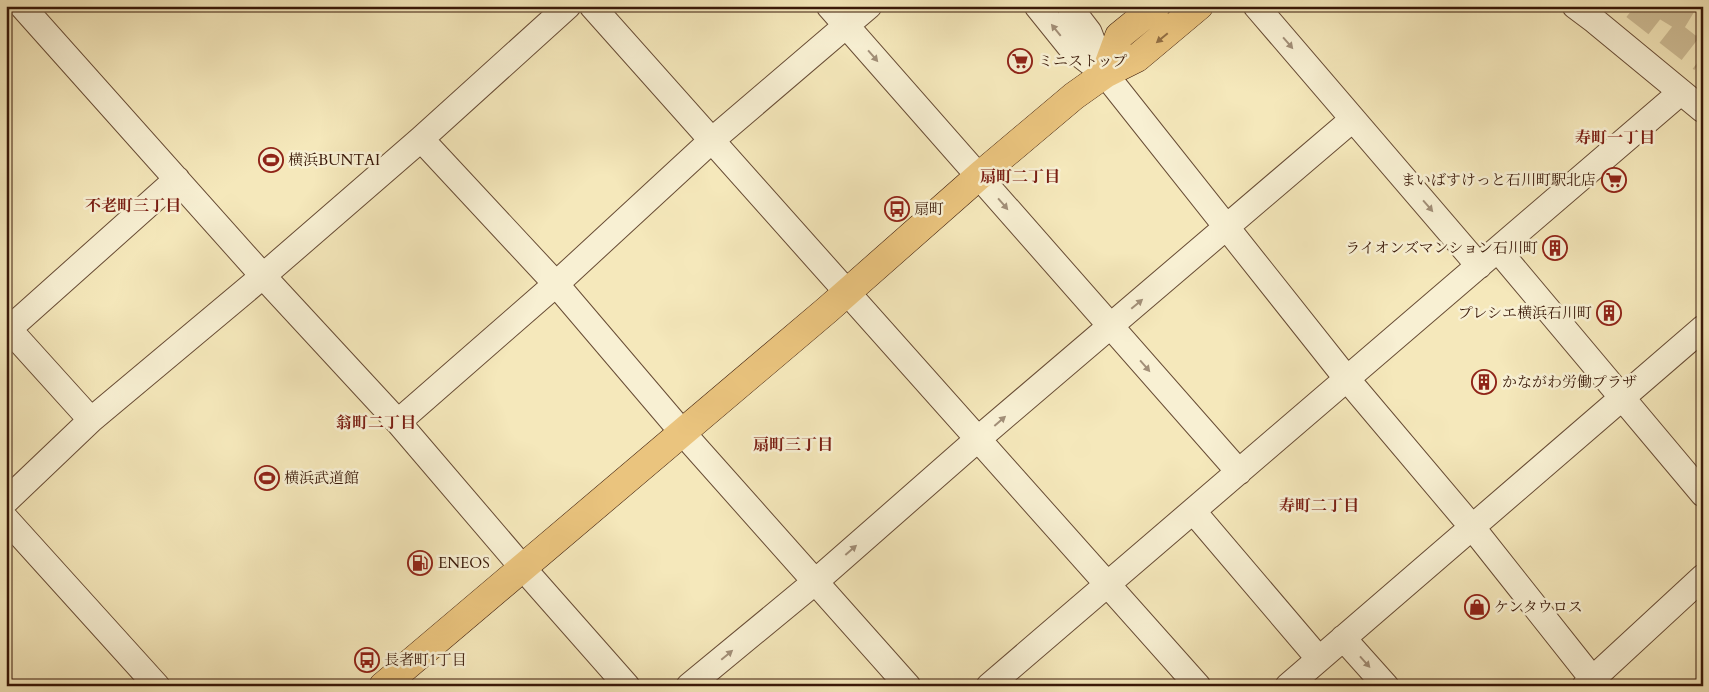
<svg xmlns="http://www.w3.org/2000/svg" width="1709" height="692" font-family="Cardo,'Noto Serif JP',serif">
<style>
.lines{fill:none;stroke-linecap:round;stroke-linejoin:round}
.highway-tunnel{stroke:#cfbe97;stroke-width:28;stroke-dasharray:28 14;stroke-linecap:butt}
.minor-casing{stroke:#684c35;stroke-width:27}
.major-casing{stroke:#391808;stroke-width:29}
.highway-casing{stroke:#391808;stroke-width:29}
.minor{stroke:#f8f0d3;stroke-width:25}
.major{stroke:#eac47e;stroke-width:28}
.highway{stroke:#eac47e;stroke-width:28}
.oneway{fill:#a28f78}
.oneway2{fill:#926e43}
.labels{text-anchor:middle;stroke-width:5;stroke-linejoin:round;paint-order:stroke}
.poi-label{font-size:15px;fill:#391808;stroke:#f8f0d3;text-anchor:start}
.neighbourhood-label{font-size:16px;font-weight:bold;fill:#7a1f14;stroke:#f8f0d3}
</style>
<rect width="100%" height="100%" fill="#f5e8bb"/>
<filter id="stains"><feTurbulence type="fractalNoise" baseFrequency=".004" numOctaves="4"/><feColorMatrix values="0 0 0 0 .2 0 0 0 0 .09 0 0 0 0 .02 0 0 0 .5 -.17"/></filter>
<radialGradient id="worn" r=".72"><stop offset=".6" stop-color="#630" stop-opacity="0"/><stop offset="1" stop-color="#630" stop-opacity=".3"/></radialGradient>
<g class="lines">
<path class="highway-tunnel" d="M1635,6L1703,59
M1665,6L1703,29"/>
<defs>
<path id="minor" d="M22,6L263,276L398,422L522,567L627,686
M592,6L1198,686
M829,6L1239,472
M1037,6L1070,47L1105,74L1347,379L1472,527L1598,686
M1069,6L1089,32L1105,74
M1256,6L1479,266
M1575,6L1595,21L1703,110
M421,139L556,284L682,432L908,686
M1498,250L1703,494
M6,326L91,420
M9,329L177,179
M398,422L556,284L711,141L869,6
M6,501L91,420L263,276L421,139L568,6
M1193,511L1319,659
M6,519L157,686
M1343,638L1386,686
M689,686L815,582L978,439L1353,119
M989,686L1681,92
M1288,686L1703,328
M1585,686L1703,577"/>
<path id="major" d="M1105,74L1119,36L1156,6
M383,686L827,310L979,176L1074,96L1105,74L1137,58L1199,6"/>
<path id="highway" d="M1139,19L1147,6"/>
</defs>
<use href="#minor" class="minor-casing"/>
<use href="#major" class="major-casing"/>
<use href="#highway" class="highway-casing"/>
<use href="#minor" class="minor"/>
<use href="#major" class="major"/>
<use href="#highway" class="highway"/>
</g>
<defs><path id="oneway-solid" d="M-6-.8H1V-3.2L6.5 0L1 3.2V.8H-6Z" transform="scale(1.25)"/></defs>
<g class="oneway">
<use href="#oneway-solid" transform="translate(1056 30) rotate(-129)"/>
<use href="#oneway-solid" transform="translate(1288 43) rotate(49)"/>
<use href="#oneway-solid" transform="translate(873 56) rotate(49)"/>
<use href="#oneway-solid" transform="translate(1003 204) rotate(49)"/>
<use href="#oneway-solid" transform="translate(1428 206) rotate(49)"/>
<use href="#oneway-solid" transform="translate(1137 304) rotate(-40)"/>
<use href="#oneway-solid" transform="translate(1145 366) rotate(49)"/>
<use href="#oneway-solid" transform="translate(1000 421) rotate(-41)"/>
<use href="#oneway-solid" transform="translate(851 550) rotate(-41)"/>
<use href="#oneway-solid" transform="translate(727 655) rotate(-40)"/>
<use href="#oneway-solid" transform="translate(1365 662) rotate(48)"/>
</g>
<use class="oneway2" href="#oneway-solid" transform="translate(1162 38) rotate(140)"/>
<defs>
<symbol id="supermarket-ring" viewBox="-11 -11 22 22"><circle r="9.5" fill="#f8f0d3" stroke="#8f2418" stroke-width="1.5"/><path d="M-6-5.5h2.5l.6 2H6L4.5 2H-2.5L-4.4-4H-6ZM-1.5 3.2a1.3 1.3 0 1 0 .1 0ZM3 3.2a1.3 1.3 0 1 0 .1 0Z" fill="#8f2418"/></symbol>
<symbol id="stadium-ring" viewBox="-11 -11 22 22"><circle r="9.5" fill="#f8f0d3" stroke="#8f2418" stroke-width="1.5"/><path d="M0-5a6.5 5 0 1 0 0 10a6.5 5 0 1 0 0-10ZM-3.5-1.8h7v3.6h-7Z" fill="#8f2418"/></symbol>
<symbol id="bus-ring" viewBox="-11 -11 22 22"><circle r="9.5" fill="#f8f0d3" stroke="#8f2418" stroke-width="1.5"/><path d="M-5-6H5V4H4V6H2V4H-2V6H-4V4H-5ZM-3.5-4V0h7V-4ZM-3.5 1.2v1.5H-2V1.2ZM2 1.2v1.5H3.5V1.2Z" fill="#8f2418"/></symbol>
<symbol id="building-ring" viewBox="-11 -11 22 22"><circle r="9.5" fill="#f8f0d3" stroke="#8f2418" stroke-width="1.5"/><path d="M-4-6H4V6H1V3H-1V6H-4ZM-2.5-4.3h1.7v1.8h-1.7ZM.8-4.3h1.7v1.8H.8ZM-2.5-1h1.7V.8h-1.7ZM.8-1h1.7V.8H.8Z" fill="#8f2418"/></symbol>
<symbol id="fuel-ring" viewBox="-11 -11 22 22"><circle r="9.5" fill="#f8f0d3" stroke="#8f2418" stroke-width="1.5"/><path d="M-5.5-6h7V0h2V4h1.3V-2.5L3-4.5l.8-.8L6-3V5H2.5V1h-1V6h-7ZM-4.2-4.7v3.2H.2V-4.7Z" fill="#8f2418"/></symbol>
<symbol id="shop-ring" viewBox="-11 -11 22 22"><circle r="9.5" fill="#f8f0d3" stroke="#8f2418" stroke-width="1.5"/><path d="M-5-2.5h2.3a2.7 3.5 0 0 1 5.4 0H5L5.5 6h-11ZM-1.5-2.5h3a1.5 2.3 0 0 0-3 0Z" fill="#8f2418"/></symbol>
</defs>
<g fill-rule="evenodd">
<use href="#supermarket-ring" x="1006" y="47" width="28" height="28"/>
<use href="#stadium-ring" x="257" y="146" width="28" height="28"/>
<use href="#supermarket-ring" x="1600" y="166" width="28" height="28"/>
<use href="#bus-ring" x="883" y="195" width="28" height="28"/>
<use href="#building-ring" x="1541" y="234" width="28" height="28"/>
<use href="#building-ring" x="1595" y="299" width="28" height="28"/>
<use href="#building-ring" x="1470" y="368" width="28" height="28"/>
<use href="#stadium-ring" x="253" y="464" width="28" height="28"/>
<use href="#fuel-ring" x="406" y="549" width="28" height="28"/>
<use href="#shop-ring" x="1463" y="593" width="28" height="28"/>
<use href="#bus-ring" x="353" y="646" width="28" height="28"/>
</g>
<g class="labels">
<g class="poi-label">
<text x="1038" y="66">ミニストップ</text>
<text x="288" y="165">横浜BUNTAI</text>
<text x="1596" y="185" text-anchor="end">まいばすけっと石川町駅北店</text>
<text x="914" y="214">扇町</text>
<text x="1538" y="253" text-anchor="end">ライオンズマンション石川町</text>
<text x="1592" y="318" text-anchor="end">プレシエ横浜石川町</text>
<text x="1502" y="387">かながわ労働プラザ</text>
<text x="284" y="483">横浜武道館</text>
<text x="438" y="568">ENEOS</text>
<text x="1494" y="612">ケンタウロス</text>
<text x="384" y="665">長者町1丁目</text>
</g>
<g class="neighbourhood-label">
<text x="1615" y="143">寿町一丁目</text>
<text x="1020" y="182">扇町二丁目</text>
<text x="133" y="211">不老町三丁目</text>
<text x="376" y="428">翁町二丁目</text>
<text x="793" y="450">扇町三丁目</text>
<text x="1319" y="511">寿町二丁目</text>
</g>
</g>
<rect width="1709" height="692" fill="none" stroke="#f5e8bb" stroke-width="25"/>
<rect x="8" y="8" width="1694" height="677" fill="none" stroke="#391808" stroke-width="2.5"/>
<rect x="12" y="12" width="1684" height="667" fill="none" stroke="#391808"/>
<rect width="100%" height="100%" filter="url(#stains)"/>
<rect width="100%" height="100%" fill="url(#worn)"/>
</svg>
